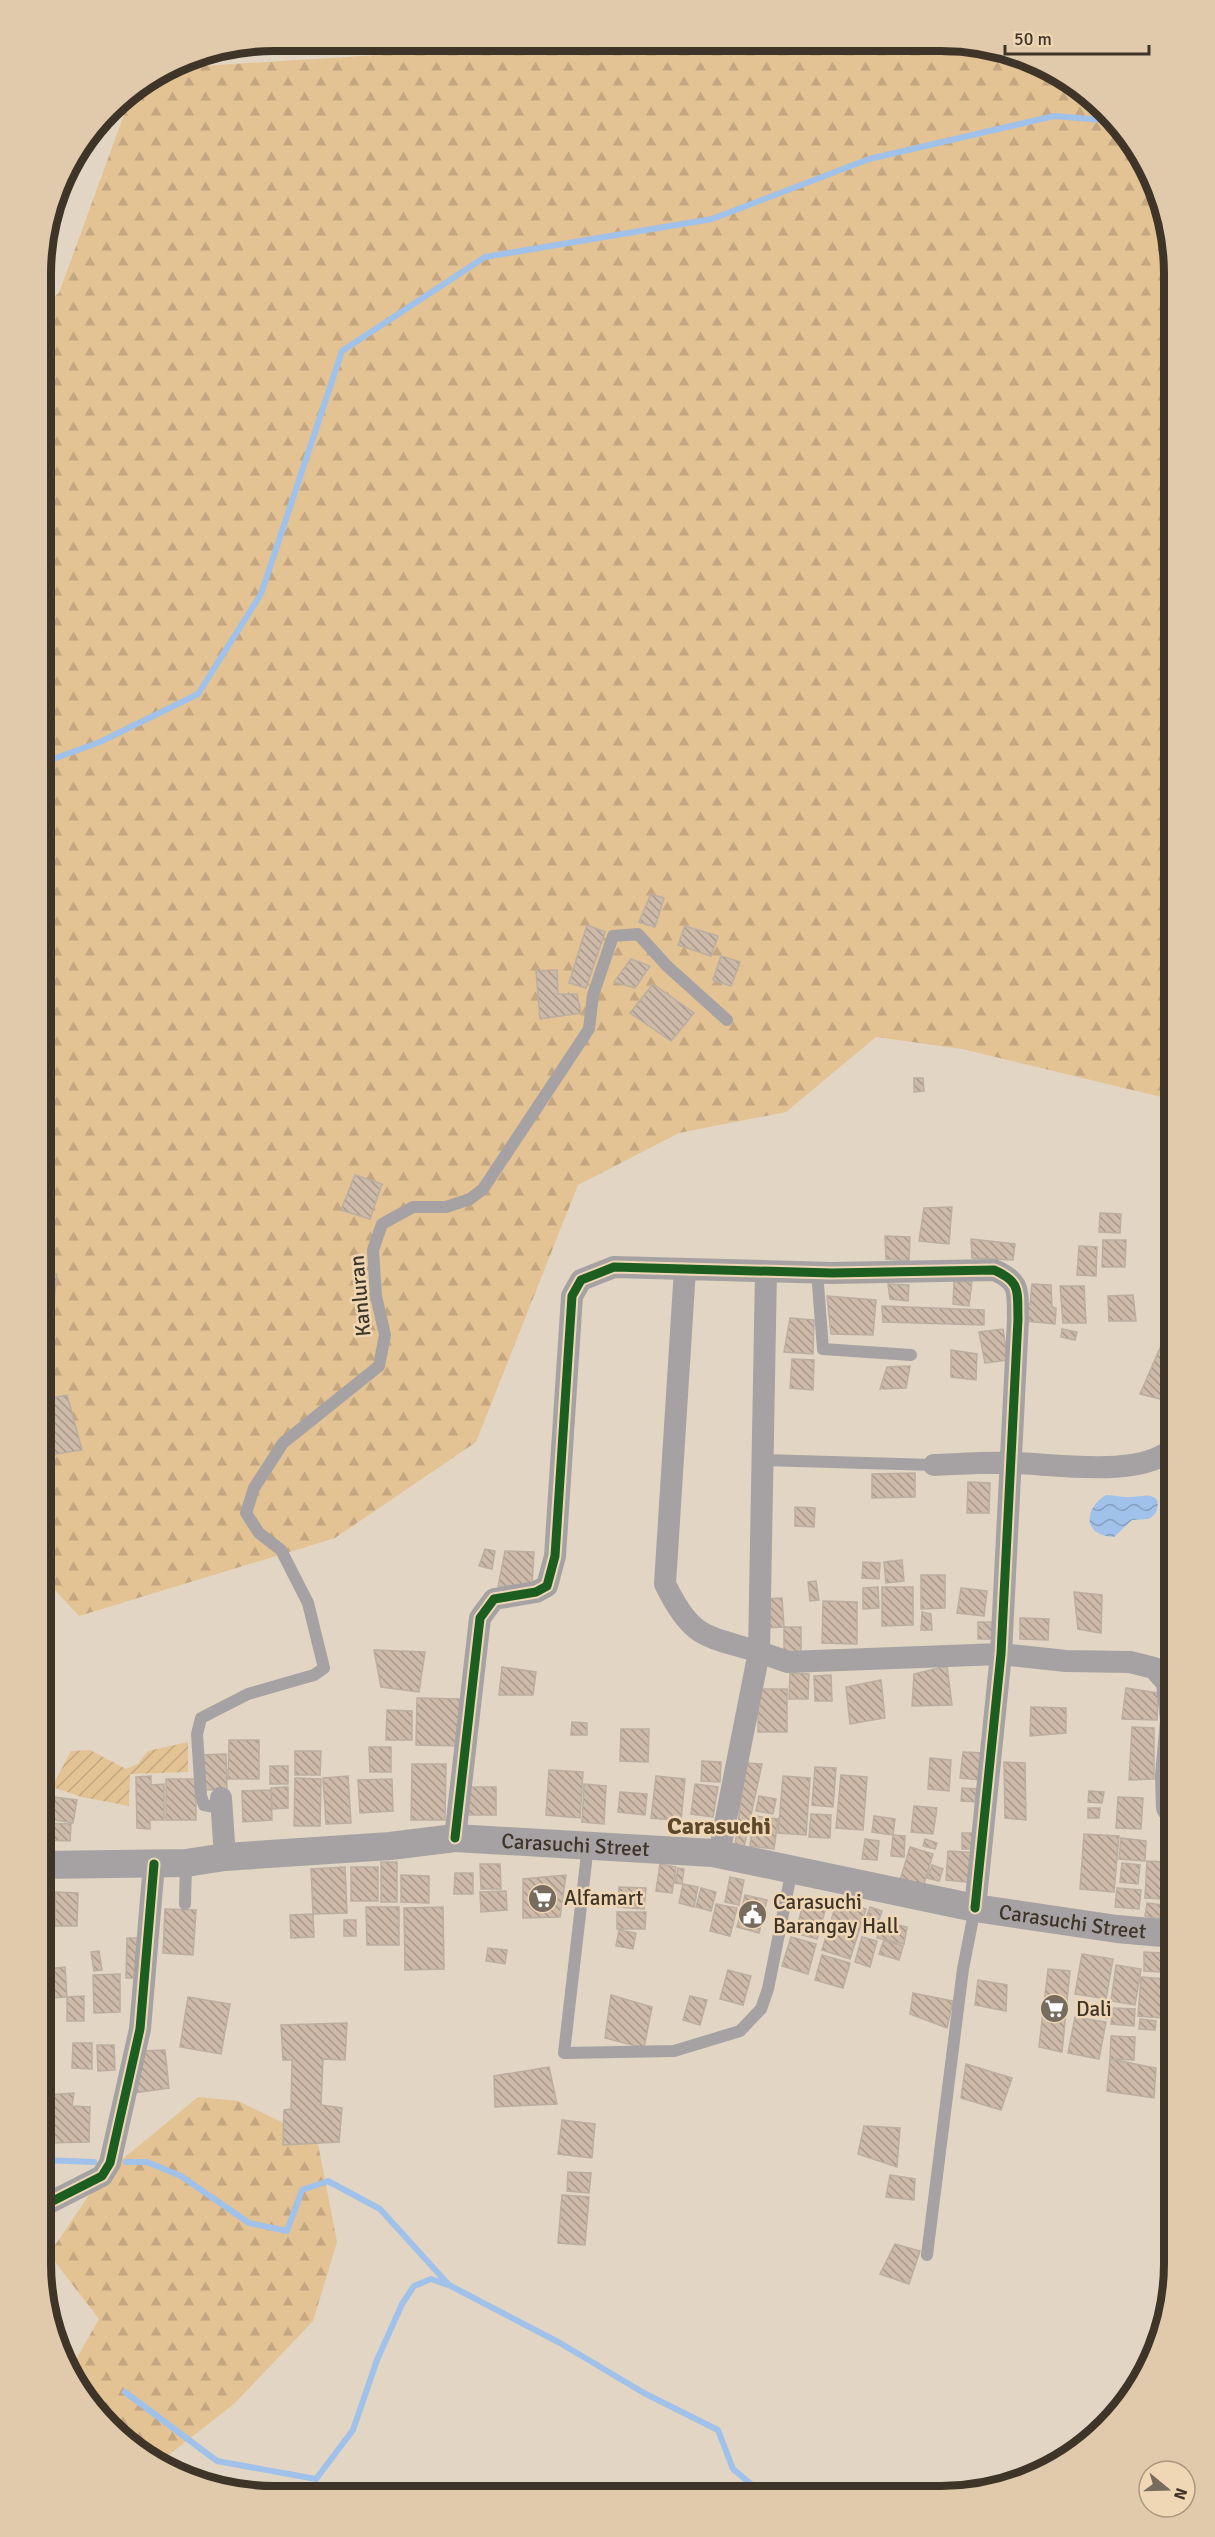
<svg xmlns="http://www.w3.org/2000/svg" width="1215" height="2537" font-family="Signika,sans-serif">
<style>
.forest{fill:url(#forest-firs)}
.garden{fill:url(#garden-furrows)}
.water{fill:url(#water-waves)}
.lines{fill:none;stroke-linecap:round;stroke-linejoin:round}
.stream{stroke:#a0c1ea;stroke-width:6}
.building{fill:url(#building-back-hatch);stroke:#baaea1;stroke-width:1.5}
.service{stroke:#a6a2a3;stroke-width:12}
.minor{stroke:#a6a2a3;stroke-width:22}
.tertiary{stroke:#a6a2a3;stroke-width:28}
.cycleway-casing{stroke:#efd7b6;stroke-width:13}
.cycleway{stroke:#1b5e20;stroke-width:9}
.labels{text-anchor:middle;stroke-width:5;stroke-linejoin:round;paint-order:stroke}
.street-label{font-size:21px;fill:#3e3427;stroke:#efd7b6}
.poi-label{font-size:21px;fill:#3e3427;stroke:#efd7b6;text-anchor:start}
.quarter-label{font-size:24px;font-weight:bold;fill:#5c482b;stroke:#efd7b6}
.rim{fill:none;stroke:#3e3427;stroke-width:8}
</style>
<defs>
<pattern id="forest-firs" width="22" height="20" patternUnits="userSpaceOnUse" patternTransform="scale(1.5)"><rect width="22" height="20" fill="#e3c294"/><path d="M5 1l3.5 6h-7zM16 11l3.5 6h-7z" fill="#c4a780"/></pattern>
<pattern id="garden-furrows" width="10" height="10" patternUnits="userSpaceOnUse" patternTransform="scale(1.5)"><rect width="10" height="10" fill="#e3c294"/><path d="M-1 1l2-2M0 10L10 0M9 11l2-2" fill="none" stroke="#c4a780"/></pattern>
<pattern id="water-waves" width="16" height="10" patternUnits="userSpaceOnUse" patternTransform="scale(1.5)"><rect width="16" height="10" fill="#a0c1ea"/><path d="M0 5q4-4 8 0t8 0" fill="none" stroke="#849ebe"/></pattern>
<pattern id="building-back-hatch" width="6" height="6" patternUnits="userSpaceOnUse" patternTransform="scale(1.5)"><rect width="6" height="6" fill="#cebaa9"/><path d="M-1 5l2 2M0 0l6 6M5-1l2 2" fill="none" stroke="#a9988a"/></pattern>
</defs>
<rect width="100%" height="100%" fill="#e2d5c3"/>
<path class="forest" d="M618,43L987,45L1045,65L1095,99L1135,144L1166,213L1174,274V1100L962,1049L876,1037L786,1112L679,1133L578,1185L476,1442L335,1538L79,1616L41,1575L42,306L59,293L133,90L169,68L554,44Z
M198,2097L238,2101L317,2139L337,2242L313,2321L234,2404L157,2464C119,2438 89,2413 70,2370L99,2319L49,2254L102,2176Z"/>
<path class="garden" d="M188,1742V1772L130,1774L129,1806L82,1797L52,1787L71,1751L90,1750L126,1769L138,1764L148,1751Z"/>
<path class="water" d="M1106,1495C1113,1495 1123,1498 1130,1497C1139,1497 1162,1490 1157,1509C1156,1514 1153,1516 1148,1519L1132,1520L1114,1537C1083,1536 1083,1509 1106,1495Z"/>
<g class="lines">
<path class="stream" d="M42,763L100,742L198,694L261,594L342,351L485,257L712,219L869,159L1054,116L1115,121
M41,2160L94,2162
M126,2162H147L181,2176L249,2223L287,2231L302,2190L328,2181L380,2209L449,2285L560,2343L644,2393L718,2430L733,2469L764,2495
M125,2392L217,2461L316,2479L353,2430L377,2360L402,2304L414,2286L431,2279L448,2285"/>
</g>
<path class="building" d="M651,894L664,898L655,927L639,922Z
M587,925L605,932L586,988L569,983Z
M685,926L718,936L711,956L678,945Z
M721,956L740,962L731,986L713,980Z
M631,959L650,966L635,988L614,982Z
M557,970L558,994H577L581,1013L540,1019L536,971Z
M653,984L694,1013L671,1041L630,1013Z
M914,1078H923L924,1091L914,1092Z
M355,1175L382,1184L370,1219L341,1210Z
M952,1207L949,1244L919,1241L924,1208Z
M1100,1213L1121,1214L1120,1233L1099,1232Z
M885,1236L910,1237L909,1261L886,1259Z
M971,1239L1015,1244L1013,1260L972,1258Z
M1103,1240H1126L1125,1267H1102Z
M1079,1246L1097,1247L1096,1276L1077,1275Z
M41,1273L57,1274L52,1317L41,1316Z
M972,1281L969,1306L953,1304L954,1282Z
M888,1284L909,1285L908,1301L890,1299Z
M1032,1284L1051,1285L1052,1307L1056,1308L1055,1324L1025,1321V1303L1030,1304Z
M1060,1286H1084L1086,1323H1063Z
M1133,1295L1136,1321H1109L1108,1296Z
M827,1296L876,1300L873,1335L831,1334Z
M882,1306L984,1310V1325L883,1322Z
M1174,1316V1385L1168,1401L1140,1394Z
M790,1318L814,1320L813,1354L784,1352Z
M1003,1329L1008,1360L985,1363L979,1332Z
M1062,1329L1077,1332L1075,1340L1061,1337Z
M951,1350L977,1354L976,1380L951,1377Z
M792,1359L814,1360L813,1390L790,1388Z
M910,1366L906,1388L880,1389L887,1367Z
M67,1395L82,1450L50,1455L41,1431V1400Z
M915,1473V1497L872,1498V1474Z
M968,1482L990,1483L989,1513H967Z
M795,1507L815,1508L814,1527L795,1526Z
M1171,1518L1174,1519V1549L1162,1544Z
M485,1549L495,1551L492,1569L479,1566Z
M505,1551L534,1552L532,1585L498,1587Z
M902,1560L904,1581L886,1583L884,1562Z
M863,1562L880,1563L879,1579L862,1578Z
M921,1575H945V1608L921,1609Z
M816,1581L819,1600L810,1601L808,1582Z
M878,1587L879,1608L863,1609V1588Z
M882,1587H913V1625L882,1626Z
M961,1588L987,1591L984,1616L957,1613Z
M1074,1592L1102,1595L1101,1633L1078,1629Z
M782,1598L784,1627L766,1628L764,1599Z
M823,1601L857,1602V1644L822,1643Z
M922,1612L931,1614L932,1630H921Z
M1020,1618L1049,1619L1048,1640L1020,1639Z
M978,1622H992V1639H978Z
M784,1627H801V1652H784Z
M374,1650L425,1652L419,1692L381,1687Z
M947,1666L952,1705L912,1706L914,1674Z
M502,1667L536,1672L533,1695H499Z
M790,1673L809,1674L808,1699H789Z
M831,1675L832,1701H815L814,1676Z
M881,1680L885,1718L850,1724L846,1687Z
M1126,1688L1158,1693L1157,1720L1122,1719Z
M758,1689H787V1732H758Z
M417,1698L460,1699L459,1746L416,1745Z
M1031,1707L1066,1708V1733L1030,1736Z
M387,1710L412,1711V1740H386Z
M572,1722L587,1723V1735H571Z
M1132,1727L1154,1728V1779L1129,1780Z
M621,1729H649L648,1762L620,1761Z
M229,1740H259V1779H228Z
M369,1747H391V1772H370Z
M295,1751H321L320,1775H295Z
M963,1752L983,1753L981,1780L960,1778Z
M226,1754L227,1789L202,1790L201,1755Z
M930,1758L951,1760L949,1791L928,1789Z
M702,1761L721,1762L720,1782L701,1781Z
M1004,1762L1025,1763L1026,1820L1005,1818Z
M746,1763L762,1764L744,1847L735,1845Z
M412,1764H446L445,1820H411Z
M270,1766H288V1784H270Z
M815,1767L836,1768L833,1807L812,1805Z
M549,1770L583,1772L580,1818L546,1815Z
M841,1775L867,1777L863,1830L836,1828Z
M151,1776V1785L164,1784V1820H150V1829L137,1828L136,1777Z
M348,1776L351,1823L326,1824L323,1778Z
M656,1776L685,1779L681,1821L651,1818Z
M783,1776L810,1778L806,1835L778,1833Z
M295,1778L321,1779L320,1826H294Z
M166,1779H196V1820H166Z
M392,1779L393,1811L360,1813L358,1780Z
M584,1784L606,1786L604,1824L582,1822Z
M695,1784L718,1787L713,1817L691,1814Z
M288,1787V1808L272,1809L271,1788Z
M464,1787H496V1815H463Z
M962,1788L978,1789V1802L961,1801Z
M271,1790L272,1820L243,1822L242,1791Z
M1089,1791L1104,1792L1102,1803L1088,1802Z
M620,1792L647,1794L645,1815L618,1812Z
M45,1796L77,1800L73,1823L42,1818Z
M759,1796L776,1799L773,1814L756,1811Z
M1118,1797L1143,1798L1141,1829L1116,1828Z
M914,1806L937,1808L933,1834L911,1832Z
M1088,1808H1100L1099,1818H1088Z
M811,1814L831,1815L830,1838L809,1837Z
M754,1816L778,1819L774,1849L750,1846Z
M874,1816L895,1819L893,1835L872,1832Z
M42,1823L71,1824L70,1841L41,1840Z
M962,1833H978L977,1849H962Z
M1084,1834L1119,1836L1114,1892L1080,1889Z
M893,1835L905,1836L904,1857L891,1856Z
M1121,1838L1146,1841L1145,1861L1119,1859Z
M865,1839L879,1841L877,1860L862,1859Z
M925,1839L937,1843L935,1849L923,1846Z
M910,1847L933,1854L923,1887L900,1880Z
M948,1851L979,1853L977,1883L946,1880Z
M1169,1854L1174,1855V1915L1162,1914Z
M1147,1861L1164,1862L1161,1899L1145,1898Z
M381,1862H397V1902H381Z
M1122,1863L1140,1865L1138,1884L1120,1882Z
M480,1864H500L501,1889H481Z
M660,1864L676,1867L672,1893L656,1891Z
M932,1865L943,1869L939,1881L927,1878Z
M345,1867L347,1913L313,1914L311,1869Z
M351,1867H378V1901H351Z
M678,1868L684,1869L682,1884L675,1883Z
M455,1873H473V1894H454Z
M401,1875L429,1876V1903L401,1902Z
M566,1875L560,1917L523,1918V1879Z
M730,1877L744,1880L739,1905L725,1902Z
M683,1884L698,1887L694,1907L679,1903Z
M619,1887L646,1888L644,1909L618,1907Z
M701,1888L716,1892L711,1911L696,1907Z
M1117,1888L1141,1890L1139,1909L1115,1907Z
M506,1891L507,1910L481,1912L480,1892Z
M55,1892L78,1893L77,1926H55Z
M745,1895L767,1900L759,1933L737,1927Z
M837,1901L866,1909L850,1959L822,1950Z
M1147,1903L1162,1905L1159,1919L1145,1916Z
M716,1904L737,1908L730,1936L710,1931Z
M803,1905L825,1911L817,1939L795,1933Z
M366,1907H399V1945H367Z
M443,1907L444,1969L405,1970L404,1908Z
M870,1907L882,1911L878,1923L866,1919Z
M165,1909L196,1910L193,1955L163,1953Z
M617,1912H646L645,1929H617Z
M313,1914L314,1937L291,1938L290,1915Z
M41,1916H50V1950H41Z
M344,1920H356V1936H344Z
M880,1921L907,1927L904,1944L877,1938Z
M619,1930L636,1933L633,1949L616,1946Z
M791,1937L816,1944L808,1974L782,1966Z
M862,1937L877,1941L870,1967L855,1962Z
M127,1938H142L141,1978H126Z
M884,1940L903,1946L899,1960L879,1954Z
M488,1948L507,1950L505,1964L486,1961Z
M99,1951L102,1970L94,1971L91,1952Z
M1144,1952L1161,1953V1972L1144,1971Z
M1082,1954L1113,1959L1106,1999L1075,1994Z
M822,1955L850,1963L843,1988L815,1980Z
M1116,1965L1141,1969L1135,2005L1111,2001Z
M65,1967L67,1997L49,1998L47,1969Z
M1048,1969L1070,1971L1062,2052L1039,2047Z
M728,1970L751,1976L743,2005L720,1999Z
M120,1974V2012L94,2013L93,1975Z
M1141,1977L1165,1979L1163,2018L1138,2016Z
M978,1980L1007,1985L1006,2011L975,2005Z
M913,1993L953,2001L947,2028L910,2014Z
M611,1995L652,2007L644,2048L605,2038Z
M84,1996V2021H67V1997Z
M690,1996L707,2000L700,2025L683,2020Z
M188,1997L230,2004L221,2054L180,2047Z
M1101,2001L1110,2003L1107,2018L1097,2016Z
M1113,2008L1135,2009L1134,2026L1111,2024Z
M1075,2017L1106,2022L1099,2059L1068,2053Z
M1140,2019L1156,2021L1155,2030L1139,2029Z
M347,2023L345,2060L323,2059L321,2105L342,2108L339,2142L283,2145L284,2110L291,2109L292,2060H283L281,2025Z
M1111,2036L1135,2037L1134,2060L1110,2059Z
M73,2043H92V2069L72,2068Z
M97,2045H114L115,2070L98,2071Z
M165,2050L169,2088L133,2093L141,2051Z
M1110,2059L1156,2068L1154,2098L1107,2091Z
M966,2064L1012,2078L1001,2110L961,2098Z
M549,2067L557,2104L495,2107L494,2076Z
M74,2093L72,2106L90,2107L89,2142L46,2143L47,2095Z
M562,2120L595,2124L592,2158L558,2154Z
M864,2126L900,2128L897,2167L858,2154Z
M568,2172L591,2173L589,2193L567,2191Z
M890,2175L915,2179L914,2200L886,2197Z
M562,2195L589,2197L585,2245L558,2243Z
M895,2244L920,2251L909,2284L880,2274Z"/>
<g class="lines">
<path class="service" d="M817,1272L823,1349L911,1355
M763,1460L934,1465
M220,1808L204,1805L201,1796L197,1734L201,1718L248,1694L314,1675L324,1668L308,1603L281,1550L259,1533L246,1513L254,1488L283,1443L379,1366L385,1335L376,1296L373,1250L382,1224L413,1207H446L470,1199L483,1189L589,1029L593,995L613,936L638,934L667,966L727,1020
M588,1845L564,2053L674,2051L740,2031L761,2009L768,1989L792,1869
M185,1904L186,1863
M927,2255L963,1969L975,1908"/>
<path class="minor" d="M685,1269L665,1584C692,1639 704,1635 759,1652L719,1854
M766,1271L759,1652L788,1662L1001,1654L1066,1661L1130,1662L1154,1668L1167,1683L1171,1720L1166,1776L1167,1808L1174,1820
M934,1465C960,1464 986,1462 1013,1463C1055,1464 1143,1479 1174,1447
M221,1798L225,1857
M455,1838L480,1618L494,1599L536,1592L547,1586L555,1556L572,1296L581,1280L614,1267L832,1273L994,1270C1022,1282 1017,1292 1018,1319L1001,1654L975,1908
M41,2207L102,2176L110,2163L140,2029L154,1864"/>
<path class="tertiary" id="s1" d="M41,1865L186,1863L225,1857L390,1846L455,1838L713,1853L975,1908L1117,1929L1174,1934"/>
<defs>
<path id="cycleway" d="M455,1838L480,1618L494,1599L536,1592L547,1586L555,1556L572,1296L581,1280L614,1267L832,1273L994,1270C1022,1282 1017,1292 1018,1319L1001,1654L975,1908
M41,2207L102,2176L110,2163L140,2029L154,1864"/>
</defs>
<use href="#cycleway" class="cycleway-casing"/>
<use href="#cycleway" class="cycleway"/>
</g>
<defs>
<symbol id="supermarket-disc" viewBox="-11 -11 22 22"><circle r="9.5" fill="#776c5e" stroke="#efd7b6"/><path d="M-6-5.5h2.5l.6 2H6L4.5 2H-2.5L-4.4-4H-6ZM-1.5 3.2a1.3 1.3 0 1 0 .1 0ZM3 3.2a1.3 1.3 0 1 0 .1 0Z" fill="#fff"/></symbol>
<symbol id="civic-disc" viewBox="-11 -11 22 22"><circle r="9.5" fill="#776c5e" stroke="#efd7b6"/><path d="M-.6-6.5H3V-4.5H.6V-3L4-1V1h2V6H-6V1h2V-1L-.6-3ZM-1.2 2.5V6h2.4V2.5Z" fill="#fff"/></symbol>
</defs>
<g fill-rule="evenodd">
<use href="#supermarket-disc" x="526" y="1882" width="33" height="33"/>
<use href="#civic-disc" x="736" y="1898" width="33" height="33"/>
<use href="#supermarket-disc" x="1038" y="1992" width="33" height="33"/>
</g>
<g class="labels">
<g class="street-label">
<text transform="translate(360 1296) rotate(-95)" y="7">Kanluran</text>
<text dy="7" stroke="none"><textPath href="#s1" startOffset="536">Carasuchi Street</textPath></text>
<text dy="7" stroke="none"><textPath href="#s1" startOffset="1040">Carasuchi Street</textPath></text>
</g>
<g class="poi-label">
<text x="564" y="1905">Alfamart</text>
<text x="773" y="1909">Carasuchi<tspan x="773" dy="24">Barangay Hall</tspan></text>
<text x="1076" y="2016">Dali</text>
</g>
<g class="quarter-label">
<text x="719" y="1834">Carasuchi</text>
</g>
</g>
<path d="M0 0H1215V2537H0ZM274 51H941A223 223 0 0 1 1164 274V2263A223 223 0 0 1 941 2486H274A223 223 0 0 1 51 2263V274A223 223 0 0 1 274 51Z" fill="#e1caab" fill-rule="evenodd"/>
<path class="rim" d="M274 51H941A223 223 0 0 1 1164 274V2263A223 223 0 0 1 941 2486H274A223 223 0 0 1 51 2263V274A223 223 0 0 1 274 51Z"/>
<g transform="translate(1167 2489) rotate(109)"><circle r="28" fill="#efd7b6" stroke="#a8967d" stroke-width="1.5"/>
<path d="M0-4.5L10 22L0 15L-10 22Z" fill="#776c5e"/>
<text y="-9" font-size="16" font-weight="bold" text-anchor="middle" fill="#3e3427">N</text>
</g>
<path d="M1005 45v9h144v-9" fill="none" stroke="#3e3427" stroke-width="3"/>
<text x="1014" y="45" font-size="18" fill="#3e3427" stroke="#efd7b6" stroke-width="4.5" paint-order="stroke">50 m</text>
</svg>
